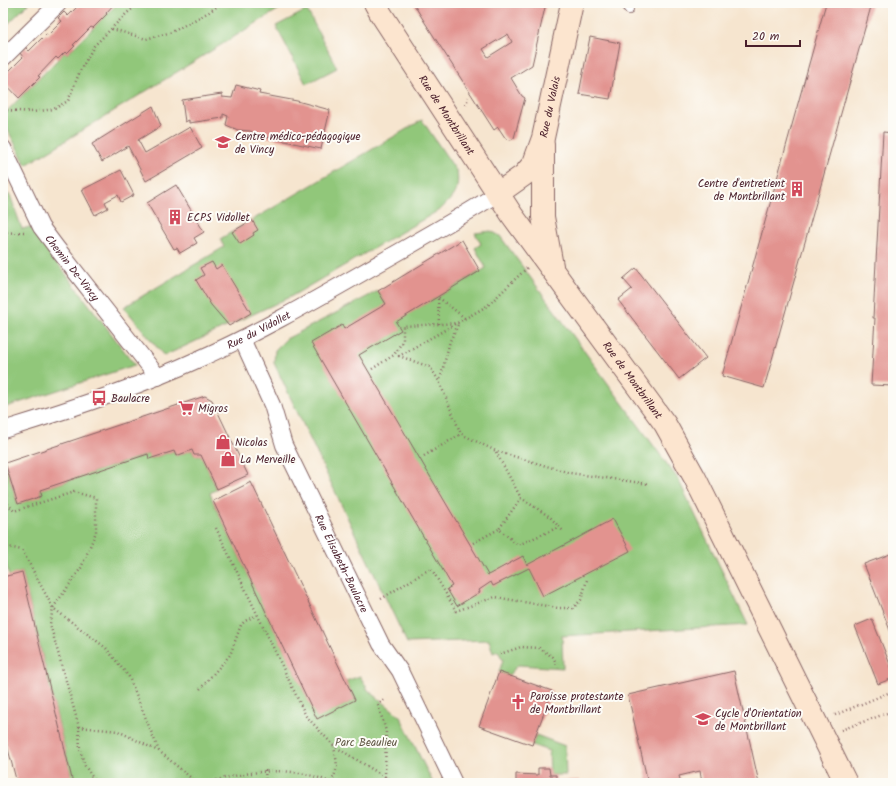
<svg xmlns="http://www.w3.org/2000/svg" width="896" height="786" font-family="Kalam,sans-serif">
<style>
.green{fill:#91c77a;stroke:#6e7352}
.building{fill:#e2938f;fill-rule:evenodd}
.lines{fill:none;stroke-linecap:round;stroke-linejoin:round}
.lane-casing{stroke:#866464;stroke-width:10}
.street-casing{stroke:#866464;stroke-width:18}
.secondary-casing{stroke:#866464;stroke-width:24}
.path{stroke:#866464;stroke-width:2.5;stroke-dasharray:1 3;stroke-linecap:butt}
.lane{stroke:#fff;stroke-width:8}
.street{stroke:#fff;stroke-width:16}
.secondary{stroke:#fce5cf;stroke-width:22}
.labels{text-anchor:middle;stroke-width:4;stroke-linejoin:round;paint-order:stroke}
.street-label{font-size:11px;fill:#4a1f2b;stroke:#fdfcf7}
.poi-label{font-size:11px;fill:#4a1f2b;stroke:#fdfcf7;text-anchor:start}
.park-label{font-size:11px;fill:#635a47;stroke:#fdfcf7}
</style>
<rect width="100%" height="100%" fill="#fdfcf7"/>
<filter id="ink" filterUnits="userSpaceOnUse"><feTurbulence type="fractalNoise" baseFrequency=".025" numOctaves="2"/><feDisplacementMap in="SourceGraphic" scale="8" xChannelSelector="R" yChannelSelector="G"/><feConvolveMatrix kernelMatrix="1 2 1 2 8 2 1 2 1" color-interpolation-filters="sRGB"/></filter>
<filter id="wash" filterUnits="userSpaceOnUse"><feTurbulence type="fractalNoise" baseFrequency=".012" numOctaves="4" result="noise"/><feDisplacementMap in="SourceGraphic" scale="16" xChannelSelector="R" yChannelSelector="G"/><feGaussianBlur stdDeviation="0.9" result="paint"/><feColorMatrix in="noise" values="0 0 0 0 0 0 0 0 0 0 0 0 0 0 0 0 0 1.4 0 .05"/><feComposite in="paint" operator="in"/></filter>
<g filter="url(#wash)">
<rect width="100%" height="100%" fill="#f6e5cf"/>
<path class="green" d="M3,3H29L3,29Z
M118,3H289L26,165L3,121V115L58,59L65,52L67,54Z
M307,10L337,68L306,84L276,26Z
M422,120L457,172C460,190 453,197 441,209L292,296L164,356L124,307L224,247L220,239Z
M3,193L10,195L22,229L30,227L135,365L3,408Z
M491,231L500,236L678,479L748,625L562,636L563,668L518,665L508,676L499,672L503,660L498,651L493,653L489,640L407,643L274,363L275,350L286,339L378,291L396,321L486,268L475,248L481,244L475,233Z
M192,450L194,455H201L217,489L210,493L213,501L317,718L355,700L346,681L360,676L368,690L400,716L433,783H73L22,572L9,576L3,551V458L18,504L42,495L40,490L148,454L150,459L174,451L176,456Z
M536,735L565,746L566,775H550L549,751L532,745Z"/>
<g id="blocks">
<path class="building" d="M81,3H115L106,13L107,14L93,28L91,27L73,45L75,46L67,54L65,52L58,59L56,57L38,76L40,77L19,98L3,81V77L23,57L20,53L25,47L29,51L46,34L48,35L62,21L58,18L64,12L68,16Z
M413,3H546L532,65L511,78L522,96L525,98L514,138L511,140L506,139L498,127L494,130L424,21ZM508,34L512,42L488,57L483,49Z
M826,3H872L764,388L722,376Z
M590,37L620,43L610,99L579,94Z
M236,85L260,91L259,94L297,101L330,110L321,149L262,136L250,131L238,130L226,125L228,116L223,114V118L189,123V120L185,122L182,100L222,94V97L232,98Z
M153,106L161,126L138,140L145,153L190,127L202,148L146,181L128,146L102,162L92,144Z
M883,132L893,133V386L871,385L875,318H873Z
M121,170L134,195L121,202L118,195L105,202L108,208L95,215L82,190Z
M176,185L204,232L194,238L197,243L180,253L177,248L174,249L147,203Z
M252,220L258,230L253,233L254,235L240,244L232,232Z
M462,240L480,271L396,322L401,330L359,355L488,575L523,556L527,565L613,519L630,551L543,596L529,568L493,586L491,582L479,590L480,592L457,606L447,589L452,586L311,343L342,325L344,329L386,304L378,291Z
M212,262L216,269L222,265L251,313L229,326L211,305L196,280L204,275L200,268Z
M636,268L706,358L679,379L618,300L632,289L623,279Z
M205,396L212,400L248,475L217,489L201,455H194L192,450L176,456L174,451L149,459L148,454L40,490L42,496L18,504L5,463Z
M251,482L355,700L317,719L213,501Z
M893,553V638L864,564Z
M22,572L42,656L73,783H17L3,730V577Z
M872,619L893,672V678L878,684L855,626Z
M734,671L759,783H702L700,771L679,776L681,783H648L628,695Z
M499,672L552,691L532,745L479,726Z
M538,768H549L550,775H556V781L580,780V783H516V774L538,775Z"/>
</g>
</g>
<g filter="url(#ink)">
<use href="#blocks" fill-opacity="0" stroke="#866464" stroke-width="1"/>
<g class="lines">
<defs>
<path id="lane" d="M623,3L629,10"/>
<g id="street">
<path d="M3,58L59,3"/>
<path id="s1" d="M3,148L41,227L56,247L158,377"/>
<path id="s2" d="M242,339L272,405L284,445L381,644L400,671L454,783"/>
<path id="s3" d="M3,430C69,410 136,388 199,359C255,334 308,304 362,273C407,247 453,222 497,194"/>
</g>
<g id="secondary">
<path id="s4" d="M375,3L381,14L512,215L665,424L695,478L846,783"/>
<path d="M543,145V217L552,266"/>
<path id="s5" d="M497,194L524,175L534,163L543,138L572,3"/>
</g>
</defs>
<use href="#lane" class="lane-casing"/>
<use href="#street" class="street-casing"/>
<use href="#secondary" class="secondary-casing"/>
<path class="path" d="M112,29L146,39L172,32L209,12L222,3
M466,105L468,97
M3,110L33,112L54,109L68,101L80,71L94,46L127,13L140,3
M3,233L25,232
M527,268L487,306L399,356L430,367L439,381L461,434L496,451L570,473L649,484
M439,324L438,297L466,319
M372,369L394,355L403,340V326L459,323L450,341L440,380
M496,452L521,498L550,517L563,531
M424,456L461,434
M3,484L8,504L14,511L74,492L96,498V532L81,568L53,608L50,624L79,727
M521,498L499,529L518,545L559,527
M216,528L306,716L334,746L395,783
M473,543L499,529
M3,549L8,547L22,550L53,608L106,648L129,677L159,751L197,783
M381,599L431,568L456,611L495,597L558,608H573L581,600L587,580
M500,654L521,647L539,648L553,657L558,667
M200,689L230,655L241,625L245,621L257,615
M384,700L378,705L386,731L385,777L386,783
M835,715L893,691
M841,730L893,711
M265,770L266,783
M331,782C339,768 337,763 334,747
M96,783L85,766L80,750L79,727L118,731L158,751
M204,783C249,772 287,763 332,783"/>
<use href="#lane" class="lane"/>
<use href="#street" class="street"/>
<use href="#secondary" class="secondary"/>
</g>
</g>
<defs>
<symbol id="school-bare" viewBox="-9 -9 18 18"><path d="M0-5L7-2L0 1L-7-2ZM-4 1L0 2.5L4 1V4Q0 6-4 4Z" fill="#d1495b" stroke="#fdfcf7" stroke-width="2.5" paint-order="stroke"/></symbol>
<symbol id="building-bare" viewBox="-9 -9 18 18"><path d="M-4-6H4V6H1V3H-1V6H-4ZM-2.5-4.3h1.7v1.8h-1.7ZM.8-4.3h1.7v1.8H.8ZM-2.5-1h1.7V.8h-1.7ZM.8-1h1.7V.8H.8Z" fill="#d1495b" stroke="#fdfcf7" stroke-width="2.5" paint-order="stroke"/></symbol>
<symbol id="bus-bare" viewBox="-9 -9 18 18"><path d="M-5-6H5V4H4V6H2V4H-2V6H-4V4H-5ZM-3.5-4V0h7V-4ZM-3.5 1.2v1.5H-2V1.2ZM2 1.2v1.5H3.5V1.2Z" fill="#d1495b" stroke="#fdfcf7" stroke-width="2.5" paint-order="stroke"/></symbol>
<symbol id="supermarket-bare" viewBox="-9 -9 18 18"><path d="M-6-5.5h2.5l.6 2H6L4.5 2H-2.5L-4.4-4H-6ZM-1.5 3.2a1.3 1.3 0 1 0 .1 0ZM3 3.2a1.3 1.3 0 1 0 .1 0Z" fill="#d1495b" stroke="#fdfcf7" stroke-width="2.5" paint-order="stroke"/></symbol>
<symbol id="shop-bare" viewBox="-9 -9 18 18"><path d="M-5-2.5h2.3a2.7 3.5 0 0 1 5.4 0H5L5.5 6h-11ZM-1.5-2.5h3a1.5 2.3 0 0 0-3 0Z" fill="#d1495b" stroke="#fdfcf7" stroke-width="2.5" paint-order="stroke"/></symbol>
<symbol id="church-bare" viewBox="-9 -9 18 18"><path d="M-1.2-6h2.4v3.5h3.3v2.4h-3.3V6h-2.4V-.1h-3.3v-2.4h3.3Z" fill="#d1495b" stroke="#fdfcf7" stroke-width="2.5" paint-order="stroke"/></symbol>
</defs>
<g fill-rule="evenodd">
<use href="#school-bare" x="212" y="131" width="22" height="22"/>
<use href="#building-bare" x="786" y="178" width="22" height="22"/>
<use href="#building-bare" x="164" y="206" width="22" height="22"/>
<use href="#bus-bare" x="88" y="387" width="22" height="22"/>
<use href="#supermarket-bare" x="175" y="397" width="22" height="22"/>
<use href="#shop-bare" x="212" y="431" width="22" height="22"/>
<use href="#shop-bare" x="217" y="448" width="22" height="22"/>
<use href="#church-bare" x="507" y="691" width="22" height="22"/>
<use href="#school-bare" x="692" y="708" width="22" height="22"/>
</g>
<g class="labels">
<g class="street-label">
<text dy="4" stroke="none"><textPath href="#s5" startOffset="107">Rue du Valais</textPath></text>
<text dy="4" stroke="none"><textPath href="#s4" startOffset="133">Rue de Montbrillant</textPath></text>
<text dy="4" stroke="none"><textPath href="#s1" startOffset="139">Chemin De-Vincy</textPath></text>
<text dy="4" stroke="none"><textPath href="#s3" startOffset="275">Rue du Vidollet</textPath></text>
<text dy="4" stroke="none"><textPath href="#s4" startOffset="457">Rue de Montbrillant</textPath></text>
<text dy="4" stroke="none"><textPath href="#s2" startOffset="246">Rue Elisabeth-Baulacre</textPath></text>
</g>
<g class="poi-label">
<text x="235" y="140">Centre médico-pédagogique<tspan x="235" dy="13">de Vincy</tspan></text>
<text x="785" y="187" text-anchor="end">Centre d'entretient<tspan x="785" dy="13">de Montbrillant</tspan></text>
<text x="187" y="221">ECPS Vidollet</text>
<text x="111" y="402">Baulacre</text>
<text x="198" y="412">Migros</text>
<text x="235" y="446">Nicolas</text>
<text x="240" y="463">La Merveille</text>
<text x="530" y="700">Paroisse protestante<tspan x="530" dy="13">de Montbrillant</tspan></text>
<text x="715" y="717">Cycle d'Orientation<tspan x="715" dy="13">de Montbrillant</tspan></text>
</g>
<g class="park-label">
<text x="366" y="746">Parc Beaulieu</text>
</g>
</g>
<rect width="896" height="786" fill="none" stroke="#fdfcf7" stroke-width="16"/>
<path d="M746 40v6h54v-6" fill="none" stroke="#4a1f2b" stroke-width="2"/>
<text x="752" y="40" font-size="12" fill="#4a1f2b" stroke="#fdfcf7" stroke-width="3" paint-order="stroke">20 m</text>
</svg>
